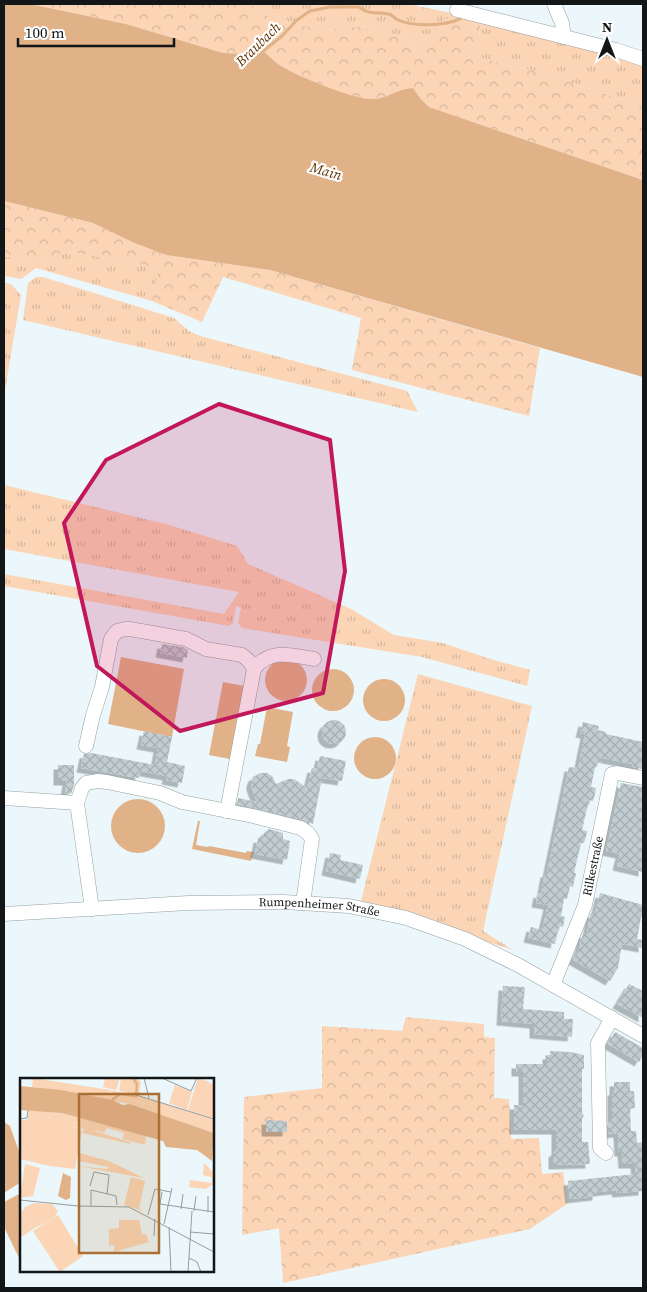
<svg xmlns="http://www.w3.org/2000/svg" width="647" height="1292" font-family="'Source Serif 4',serif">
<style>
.grass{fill:url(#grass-tufts)}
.forest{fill:url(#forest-crowns)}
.water{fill:#e1b188}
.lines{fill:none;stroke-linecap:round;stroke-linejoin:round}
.stream{stroke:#e1b188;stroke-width:3}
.building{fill:url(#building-cross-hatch);filter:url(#shadow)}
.minor-casing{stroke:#95a0a3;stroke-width:15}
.minor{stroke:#fff;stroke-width:14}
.marked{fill:#c2185b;fill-opacity:0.2;stroke:#c2185b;stroke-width:4;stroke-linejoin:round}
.labels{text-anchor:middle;stroke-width:4.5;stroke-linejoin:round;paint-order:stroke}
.street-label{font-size:12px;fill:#121617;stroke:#fff}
.water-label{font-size:14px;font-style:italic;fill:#603400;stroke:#fff}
.inset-river{fill:none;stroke:#e1b188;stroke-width:2.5}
.inset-road{fill:none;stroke:#949d9f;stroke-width:1}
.view{fill:#ac6f33;fill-opacity:0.15;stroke:#ac6f33;stroke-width:2.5}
.inset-edge{fill:none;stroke:#121617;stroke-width:2.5}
</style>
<defs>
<pattern id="grass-tufts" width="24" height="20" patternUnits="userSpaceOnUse" patternTransform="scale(1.25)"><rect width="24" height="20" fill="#fbd5b5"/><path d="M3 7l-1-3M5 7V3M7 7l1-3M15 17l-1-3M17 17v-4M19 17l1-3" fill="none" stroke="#d6b69b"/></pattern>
<pattern id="forest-crowns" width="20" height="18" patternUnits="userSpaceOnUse" patternTransform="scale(1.25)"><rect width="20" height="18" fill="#fbd5b5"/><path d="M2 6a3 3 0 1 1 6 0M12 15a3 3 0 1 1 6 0" fill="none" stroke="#d6b69b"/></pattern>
<pattern id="building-cross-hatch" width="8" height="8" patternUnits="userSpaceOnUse" patternTransform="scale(1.25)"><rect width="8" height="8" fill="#c1cdd0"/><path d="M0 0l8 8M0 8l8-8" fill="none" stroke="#a5afb2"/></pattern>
<filter id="shadow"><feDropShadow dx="-4.5" dy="4.5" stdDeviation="0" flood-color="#0004"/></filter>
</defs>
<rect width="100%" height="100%" fill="#ebf7fa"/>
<path class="grass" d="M250,4H408L451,13L420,44L367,26L325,30L274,21Z
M481,20L643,62V107L553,76L477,57Z
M67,251L160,268L152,301L36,268L21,279L4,276V256L39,262Z
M36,277H43L174,318L189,331L200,336L407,391L418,412L23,320L28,283Z
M4,283L11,284L21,295L4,396Z
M4,485L166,524L237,546L248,564L351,609L394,635L443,643L487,658L530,670L527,686L422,657L242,628L238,623L241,608L236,606L233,623L229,626L4,586V574L224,614L239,592L4,549Z
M418,674L532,706L483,931L513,950L361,901Z"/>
<path class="forest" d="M30,4H250L275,21L325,30L367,26L420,44L451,13L481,20L477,57L553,76L643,107V180L429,107L420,98L413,88C400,88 389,97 376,99C355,101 299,78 281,66C275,62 269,56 263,51L247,54L223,53L126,24Z
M4,201L93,223L132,242L166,255L270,270L540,348L529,416L352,370L361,318L223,277L202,322L152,301L159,268L67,251L39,262L4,256Z
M406,1017L484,1024V1037L495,1038L494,1098L509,1099L511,1139L539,1138L542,1174L563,1172L567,1204L530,1229L283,1283L279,1228L242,1235L244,1097L322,1088V1026L402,1031Z"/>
<path class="water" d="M4,4H30L126,24L223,53L247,54L263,51C269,56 275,62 281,66C299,77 356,101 376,99C389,97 400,88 413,88L420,98L429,107L643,180V377L270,270L166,255L132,242L93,223L4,201Z
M121,657L184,669L172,737L108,724Z
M265 680a21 21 0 1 1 42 0a21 21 0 1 1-42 0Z
M312 690a21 21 0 1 1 42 0a21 21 0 1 1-42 0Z
M363 700a21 21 0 1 1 42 0a21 21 0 1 1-42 0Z
M223,682L244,686L230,759L209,755Z
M267,707L293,712L287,746L290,747L287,762L255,756L258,744H260Z
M354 758a21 21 0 1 1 42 0a21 21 0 1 1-42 0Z
M111 826a27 27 0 1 1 54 0a27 27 0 1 1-54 0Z
M198,821H200L196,845L208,847L209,846L246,853L247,851L253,852L251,861L192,849Z
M4,1122L10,1126L21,1157V1182L4,1193Z
M21,1193V1262L4,1227V1202Z"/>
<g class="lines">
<path class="stream" d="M261,53L282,36L297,20L310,11L330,7H359C369,15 377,12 388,14C392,14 394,18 398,20C414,27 443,26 460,19L461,16"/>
</g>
<path class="building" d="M162,644L183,647L188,650L187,658L160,653Z
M322 732a12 12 0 1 1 24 0a12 12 0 1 1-24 0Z
M583,722L599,726L598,730L606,732V734L643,742V769L632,767V764L602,758L601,763L596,762L591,787L596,788L595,794L593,801L589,800L582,830L587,831L586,837L584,843H581L574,873H576L573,887L570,886L567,899H564L561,916L565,917L563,927L559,926L555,944L528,938L531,927L542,930L548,905L536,903L538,893L541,894L545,873H547L569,767L578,768L585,734L580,733Z
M144,731L172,737L167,762L185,766L182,783L166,780L167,776L140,771L139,778L81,768L84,754L91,753L155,765L158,748L141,745Z
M320,756L346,761L342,781L322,778L313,824L303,820L237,804L238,798L257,802L251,786V782L253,777L260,773H267L272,776L276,784L288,779H294L307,788L312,768L317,769Z
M58,765H74V785L71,794L65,793L67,781H58Z
M621,783L643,787V872L617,866L620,854L606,851Z
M269,829L283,833V839L290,841L287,860L255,854L258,838L263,839L264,833Z
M330,853L341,855L340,860L363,865L360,879L326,871Z
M600,893L643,905V918L641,917L637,939L643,940V948L622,944L618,968L610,981L573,960L579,949L583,933L587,934L590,915L591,913H595Z
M629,984L643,991V1018L617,1004Z
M503,986L525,987L523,1009L564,1012V1019H573L572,1037L534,1034V1024L501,1021Z
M615,1032L643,1048V1055L639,1062L608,1044Z
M550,1051L570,1052L584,1055V1069H582V1113L584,1116L582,1118V1142H588L590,1164L553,1165V1153L556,1151V1130H514V1105H523V1072H516V1064H547V1055H550Z
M614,1082H630V1091H634L635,1108L630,1109L631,1131H636L637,1143L643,1142V1191L617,1193L616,1190L597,1192V1196L570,1199L568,1181L636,1174L635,1164H623L622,1152H619L618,1133L608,1134V1121H612V1091H614Z
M266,1120L287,1121V1132H266Z"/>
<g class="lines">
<defs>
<g id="minor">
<path d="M554,4L562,23L564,37"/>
<path d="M457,10L616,50L643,59"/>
<path d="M254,669C270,648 291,655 314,659"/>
<path d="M86,746L93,715L102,687L111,639L117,631L125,629H130L186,639L206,649L242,655L249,661L254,669L227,811"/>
<path d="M4,798L77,803"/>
<path d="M92,909L77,803L82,788L86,783L98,781L107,782L160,793L182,802L253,816L301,828L308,833L312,839L303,903"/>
<path id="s1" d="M4,914L188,903L284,902L349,906L406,918L465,939L518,965L643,1036"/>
<path id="s2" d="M553,985L585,905L612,774L617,773L643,778"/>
<path d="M606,1153L600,1148L598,1043L612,1018"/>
</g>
</defs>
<use href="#minor" class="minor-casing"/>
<use href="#minor" class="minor"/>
</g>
<path class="marked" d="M219,404L330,440L345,571L323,693L180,731L97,666L64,523L106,460Z"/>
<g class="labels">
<g class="street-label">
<text dy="4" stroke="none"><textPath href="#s2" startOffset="126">Rilkestraße</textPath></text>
<text dy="4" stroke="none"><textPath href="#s1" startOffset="316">Rumpenheimer Straße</textPath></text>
</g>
<g class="water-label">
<text transform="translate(258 44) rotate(-44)" y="5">Braubach</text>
<text transform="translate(326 171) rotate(16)" y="5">Main</text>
</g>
</g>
<g transform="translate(20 1078)">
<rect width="194" height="194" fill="#ebf7fa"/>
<path d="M101,0H118L121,5L119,18L194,41V46L118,23L119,18L111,21L93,18L90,12L114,17L99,13ZM178,0L189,4L180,36L168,32ZM155,7L172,14L167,32L149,25ZM8,38L48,41L56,46L79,49L78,53L52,49L62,52L55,91L30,88L0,81V42H7ZM65,50L110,64L111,66L62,55ZM59,75L89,83L124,100L58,88L87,91L89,89L58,83ZM184,85L194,95V106L185,111L169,109L170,102L192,105V99L183,97ZM5,86L20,90L13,118L0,120ZM111,99L125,103L119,130L123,133L104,127ZM38,137L63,178L40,194L13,153Z" fill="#fbd5b5"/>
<path d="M13,0L90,12L89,15L99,19L119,18L118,23L194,46V55L110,26L12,9ZM9,32L42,35L126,58L125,67L103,61L104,55L87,50L84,55L78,53L79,49L56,46L47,41L8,38ZM0,134L13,151L0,160ZM99,142H119L122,156H126L129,164L94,174V167L89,168V151L99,150Z" fill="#fbd5b5"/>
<path d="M85,0H100L96,12L83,9ZM189,4L194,7V40L180,36ZM14,125L32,126L38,133L33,141L13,151L1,135L5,129Z" fill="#fbd5b5"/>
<path d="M0,8L41,12L92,22L103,27L110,26L194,55L192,83L177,72L146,69L143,63L42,35L0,32ZM43,95L51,99L50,120L46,122L38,118Z" fill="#e1b188"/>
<path class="inset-river" d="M92,22L100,16L116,18L117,6L113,0"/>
<path class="inset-road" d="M124,0L129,20M142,0L171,13L177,0M116,17L194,41M0,41L7,40L8,32M70,108L74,94L89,97L87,116M142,114L140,126L194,134M188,118V134M0,122L58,128L109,129L194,174M71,128V112L96,118L97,127M161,131L163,116M174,133L176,118M128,137L135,111L151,114M144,146L152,110M149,149L151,194M170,154L194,156M134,158L135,141M169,180L177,184L181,194M168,194L172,133"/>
<path class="view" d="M59,16H139V175H59Z"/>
<rect width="194" height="194" class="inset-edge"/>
</g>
<rect width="647" height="1292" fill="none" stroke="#121617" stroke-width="10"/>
<g transform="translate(607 40)" stroke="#ffffff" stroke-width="4" paint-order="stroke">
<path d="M0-4L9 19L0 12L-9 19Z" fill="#121617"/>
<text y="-8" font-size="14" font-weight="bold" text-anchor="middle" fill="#121617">N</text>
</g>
<path d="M18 38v8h156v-8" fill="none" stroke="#121617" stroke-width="2.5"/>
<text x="25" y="38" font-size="15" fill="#121617" stroke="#ffffff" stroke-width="4" paint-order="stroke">100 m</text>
</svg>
